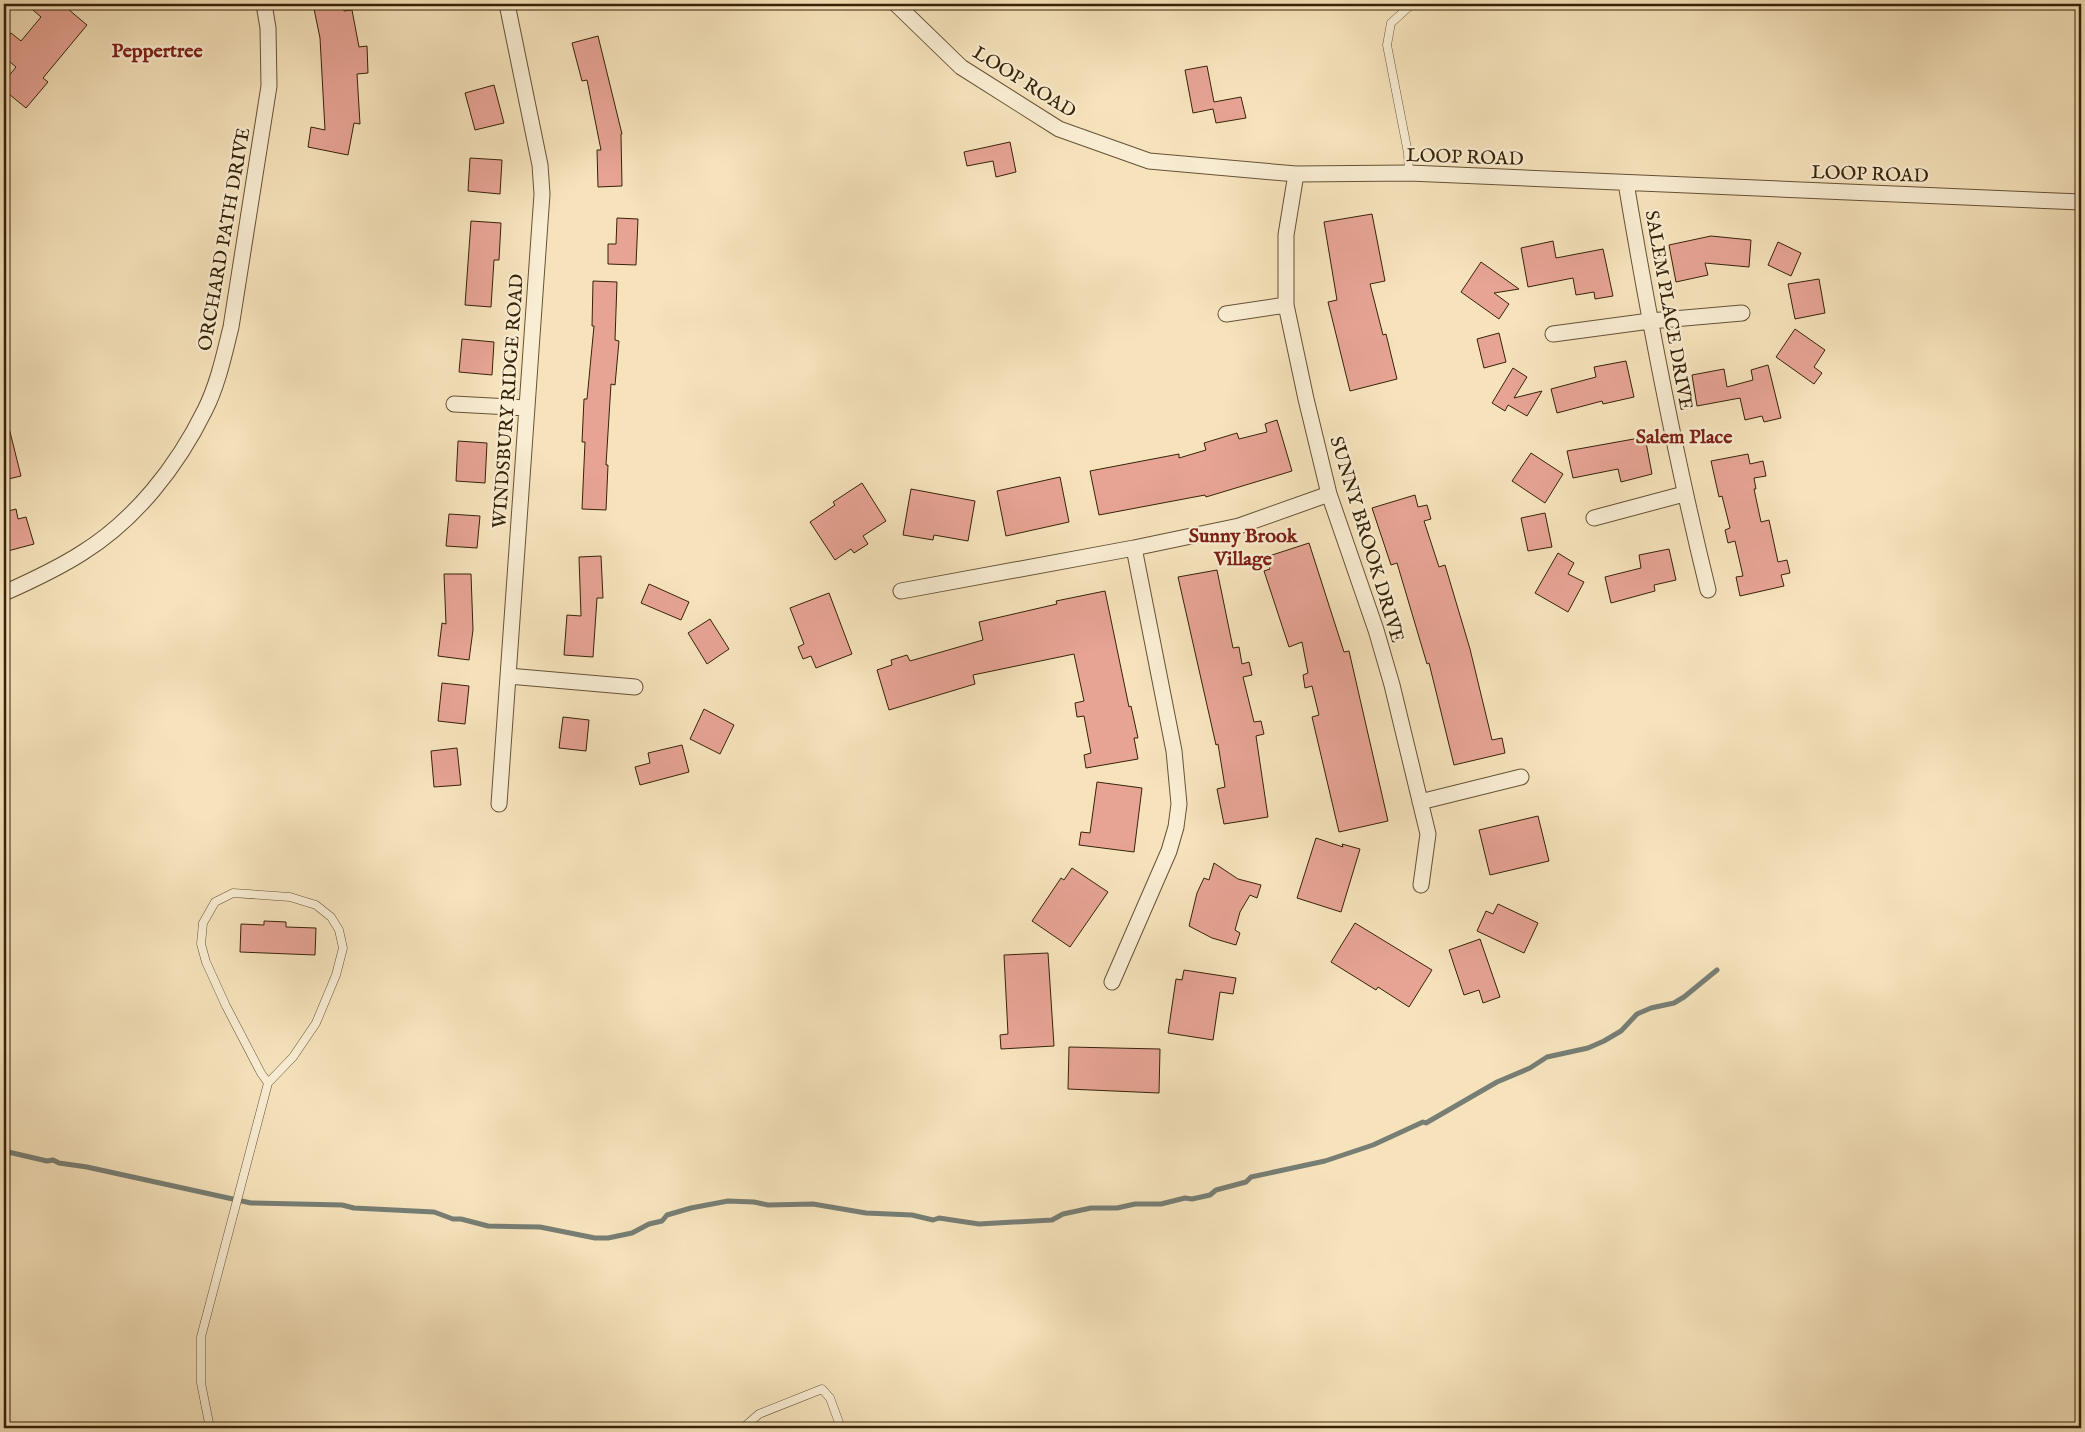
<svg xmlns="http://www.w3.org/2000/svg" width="2085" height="1432" font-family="'IM FELL English',serif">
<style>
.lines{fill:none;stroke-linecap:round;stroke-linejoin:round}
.stream{stroke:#777e74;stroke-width:5}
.building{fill:#e7a495;stroke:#362207}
.service-casing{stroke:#665234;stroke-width:9}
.minor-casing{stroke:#665234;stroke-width:17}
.service{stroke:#f9edd3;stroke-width:8}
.minor{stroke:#f9edd3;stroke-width:15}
.labels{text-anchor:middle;stroke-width:4.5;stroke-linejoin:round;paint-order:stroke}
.street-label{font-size:19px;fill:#362207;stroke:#f9edd3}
.neighbourhood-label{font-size:20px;font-weight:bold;fill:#7a1f14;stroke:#f9edd3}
</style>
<rect width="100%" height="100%" fill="#f6e3bc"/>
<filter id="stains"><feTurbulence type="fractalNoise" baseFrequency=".004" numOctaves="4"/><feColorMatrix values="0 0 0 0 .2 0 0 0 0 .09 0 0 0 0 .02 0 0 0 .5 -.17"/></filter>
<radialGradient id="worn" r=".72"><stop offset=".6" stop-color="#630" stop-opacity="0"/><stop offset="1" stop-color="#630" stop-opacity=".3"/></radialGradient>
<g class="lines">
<path class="stream" d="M4,1151L47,1161L53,1160L59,1163L87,1167L251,1203L342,1205L354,1208L434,1212L453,1219H461L488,1226L540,1227L595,1238H608L632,1233L649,1224L662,1221L667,1215L691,1208L728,1201L754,1202L768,1205L813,1204L866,1213L912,1215L933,1220L939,1218L979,1224L1052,1220L1063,1214L1091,1208H1117L1135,1204H1161L1185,1198L1192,1199L1210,1195L1216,1190L1246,1182L1251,1177L1325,1161L1373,1145L1423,1122L1426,1123L1497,1082L1530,1068L1547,1057L1588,1048L1604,1041L1621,1031L1637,1014L1651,1008L1674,1003L1684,997L1717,970"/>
</g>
<path class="building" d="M26,4H62L87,25L43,78L48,82L26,108L4,90V82L16,67L4,57V41L11,33L21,41L41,17Z
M313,4H343L344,11L352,10L359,47L367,46L368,73L357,74L360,124L354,123L348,155L308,147L311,127L325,130L320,38Z
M598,36L622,134H621L622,186L598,187L597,150H601L587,80L582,81L572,43Z
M1207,66L1214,102L1241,97L1246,118L1216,123L1213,109L1193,113L1185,70Z
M494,85L504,123L475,130L465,93Z
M1010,142L1016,172L996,177L993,161L967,166L964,152Z
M470,158L502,160L500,194L468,191Z
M1372,214L1385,281L1370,284L1383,335L1386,334L1397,379L1350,391L1328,302L1337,300L1324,222Z
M617,218L638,219L636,265L608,264V244H616Z
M471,221L501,223L499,260H494L491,307L465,305Z
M1711,236L1751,240L1749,267L1705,263L1708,275L1676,282L1669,245Z
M1553,241L1556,258L1603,249L1613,296L1595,299L1594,292L1576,295L1573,278L1528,287L1521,248Z
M1778,242L1801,253L1791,276L1768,265Z
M1481,262L1519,289L1494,293L1509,304L1499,319L1461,292Z
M1819,279L1825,313L1795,319L1788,284Z
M593,281L617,282L615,340L619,341L615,385L611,384L606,465H608L606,510L582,509L585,442H582L584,399H587L594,326H592Z
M1795,329L1825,350L1814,367L1822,373L1814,384L1776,357Z
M1499,333L1506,362L1484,368L1477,339Z
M462,339L494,342L492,375L459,372Z
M1626,361L1634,397L1603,404L1602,401L1557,413L1551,389L1596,377L1594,367Z
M1768,365L1781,418L1764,422L1762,416L1745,420L1740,398L1697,406L1692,375L1724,369L1727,387L1753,380L1751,370Z
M1513,368L1527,377L1514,398L1542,391L1527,416L1508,405L1505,411L1492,403Z
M1277,420L1292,471L1206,497L1205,495L1099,515L1090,471L1179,454V458L1206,450L1204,443L1237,433L1239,439L1267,432L1265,424Z
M9,428L21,476L4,480V429Z
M1645,437L1652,474L1621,482L1618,469L1573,478L1567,451Z
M458,441L487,443L485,483L456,481Z
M1531,453L1563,474L1545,503L1512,481Z
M1748,454L1750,464L1763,461L1766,476L1754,478L1756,489H1754L1761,522L1769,520L1778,562L1787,560L1790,573L1781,575L1784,586L1740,596L1736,577L1743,576L1735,541L1728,543L1725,530L1730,528L1722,496L1719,497L1711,461Z
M1060,477L1069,522L1006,536L997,491Z
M862,483L886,521L863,536L868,544L854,553L851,549L835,560L810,522L835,505L833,502Z
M911,489L975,501L968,541L934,535L933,540L903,535Z
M1415,495L1418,507L1427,505L1431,519L1424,521L1439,567L1445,565L1470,649L1492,740L1502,738L1505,753L1454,765L1429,663L1427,664L1397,563L1391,565L1372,508Z
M16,509L18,519L26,517L34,544L4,552V512Z
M1545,513L1552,547L1528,551L1521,518Z
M449,514L480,516L477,548L446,546Z
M1309,543L1344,652L1349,651L1388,821L1339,832L1312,717L1319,715L1312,686L1305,688L1303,675L1308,673L1302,642L1289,647L1264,571L1270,569L1266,557Z
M1669,549L1676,580L1654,585L1655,591L1611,603L1605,577L1641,568L1639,555Z
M1558,553L1574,563L1568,574L1584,582L1568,612L1535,593Z
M601,556L603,598H597L593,657L564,655L567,615L581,616L579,557Z
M1217,570L1233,648L1239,647L1242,664L1249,662L1252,675L1243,677L1254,722L1261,721L1264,734L1256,736L1268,817L1224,824L1217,789L1225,787L1218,744L1216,745L1178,577Z
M444,574H471L473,630L469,660L438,656L442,623L446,624Z
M649,584L689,602L681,620L641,603Z
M1105,591L1129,707L1131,706L1138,738H1134L1138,759L1086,768L1084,755L1091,753L1084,716L1077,717L1075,703L1084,701L1074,654L973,675L975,684L889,710L877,670L892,665L891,660L907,655L910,661L983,640L979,622L1057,604L1056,601Z
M829,593L852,654L816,668L811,656L803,659L798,647L804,644L790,608Z
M710,619L729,649L707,664L688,633Z
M442,683L469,686L465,724L438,721Z
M704,709L734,725L720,754L690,739Z
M563,717L589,720L586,751L559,748Z
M682,745L689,772L640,785L635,767L650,763L648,753Z
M457,748L461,785L434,787L431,751Z
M1097,782L1142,788L1134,852L1079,845L1081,832L1090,833Z
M1538,816L1549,861L1490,875L1479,830Z
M1316,838L1343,847L1342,844L1360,849L1341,912L1297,898Z
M1214,863L1238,879L1261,885L1257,898L1250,895L1240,912L1235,930L1240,933L1236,945L1212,938L1189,926L1197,893L1204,878L1209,880Z
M1072,868L1108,892L1070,947L1032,921L1061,878L1064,880Z
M1498,904L1538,923L1524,953L1477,931L1486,911L1493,914Z
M264,921L286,922V927L316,928L315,955L240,952L241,924L264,925Z
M1355,923L1432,970L1409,1007L1378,987L1376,990L1331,962Z
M1480,939L1500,997L1483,1003L1479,990L1464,995L1449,950Z
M1048,953L1054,1046L1001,1049L1000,1035L1008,1034L1004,955Z
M1184,970L1236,978L1233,994L1220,992L1213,1040L1168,1033L1176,979L1182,980Z
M1069,1047L1160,1049L1159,1093L1068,1089Z"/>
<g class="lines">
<defs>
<path id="service" d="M1409,173L1408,153L1387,45L1391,23L1412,4
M210,1428L201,1383V1337L268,1083L293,1057L316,1023L336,975L343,948L339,930L331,917L316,905L290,897L233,893L215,902L203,923L201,944L206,962L226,1006L261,1073L268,1083
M743,1428L759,1414L822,1389L830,1398L841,1428"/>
<path id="minor" d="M896,4L961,67L1059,129L1149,161L1296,174L1409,173L2081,202
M1296,174L1286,235V305L1306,399L1329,494L1376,630L1392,685L1428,834L1421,885
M1626,183C1649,320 1675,456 1708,590
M1226,314L1286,305
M1553,334L1650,321L1742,313
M454,404L527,408
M1594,518L1684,494
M901,591L1134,548L1239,526L1329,494
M4,593C31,581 57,569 82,553C135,520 177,467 205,410C218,384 224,355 231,327L269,86L268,28L264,4
M508,676L635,687
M1420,802L1521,777
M499,804L542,194L540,165L507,4
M1112,982L1169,851L1176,827L1179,804L1174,751L1134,548"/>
</defs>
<use href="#service" class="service-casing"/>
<use href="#minor" class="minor-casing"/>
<use href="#service" class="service"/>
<use href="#minor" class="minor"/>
</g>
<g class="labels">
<g class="street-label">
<text transform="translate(1025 81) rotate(32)" y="7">LOOP ROAD</text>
<text transform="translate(1465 156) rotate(2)" y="7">LOOP ROAD</text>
<text transform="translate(1870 173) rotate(2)" y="7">LOOP ROAD</text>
<text transform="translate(223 239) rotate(-80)" y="7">ORCHARD PATH DRIVE</text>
<text transform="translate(1670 310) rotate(80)" y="7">SALEM PLACE DRIVE</text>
<text transform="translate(507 401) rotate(-86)" y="7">WINDSBURY RIDGE ROAD</text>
<text transform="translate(1368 539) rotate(73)" y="7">SUNNY BROOK DRIVE</text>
</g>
<g class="neighbourhood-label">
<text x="157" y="57">Peppertree</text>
<text x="1684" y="443">Salem Place</text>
<text x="1243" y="542">Sunny Brook<tspan x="1243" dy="23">Village</tspan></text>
</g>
</g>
<rect width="2085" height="1432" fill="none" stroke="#f6e3bc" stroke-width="20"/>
<rect x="5" y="5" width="2075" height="1422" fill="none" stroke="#362207" stroke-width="2.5"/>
<rect x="10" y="10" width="2065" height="1412" fill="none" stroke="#362207"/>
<rect width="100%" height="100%" filter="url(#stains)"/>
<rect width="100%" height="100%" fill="url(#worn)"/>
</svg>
